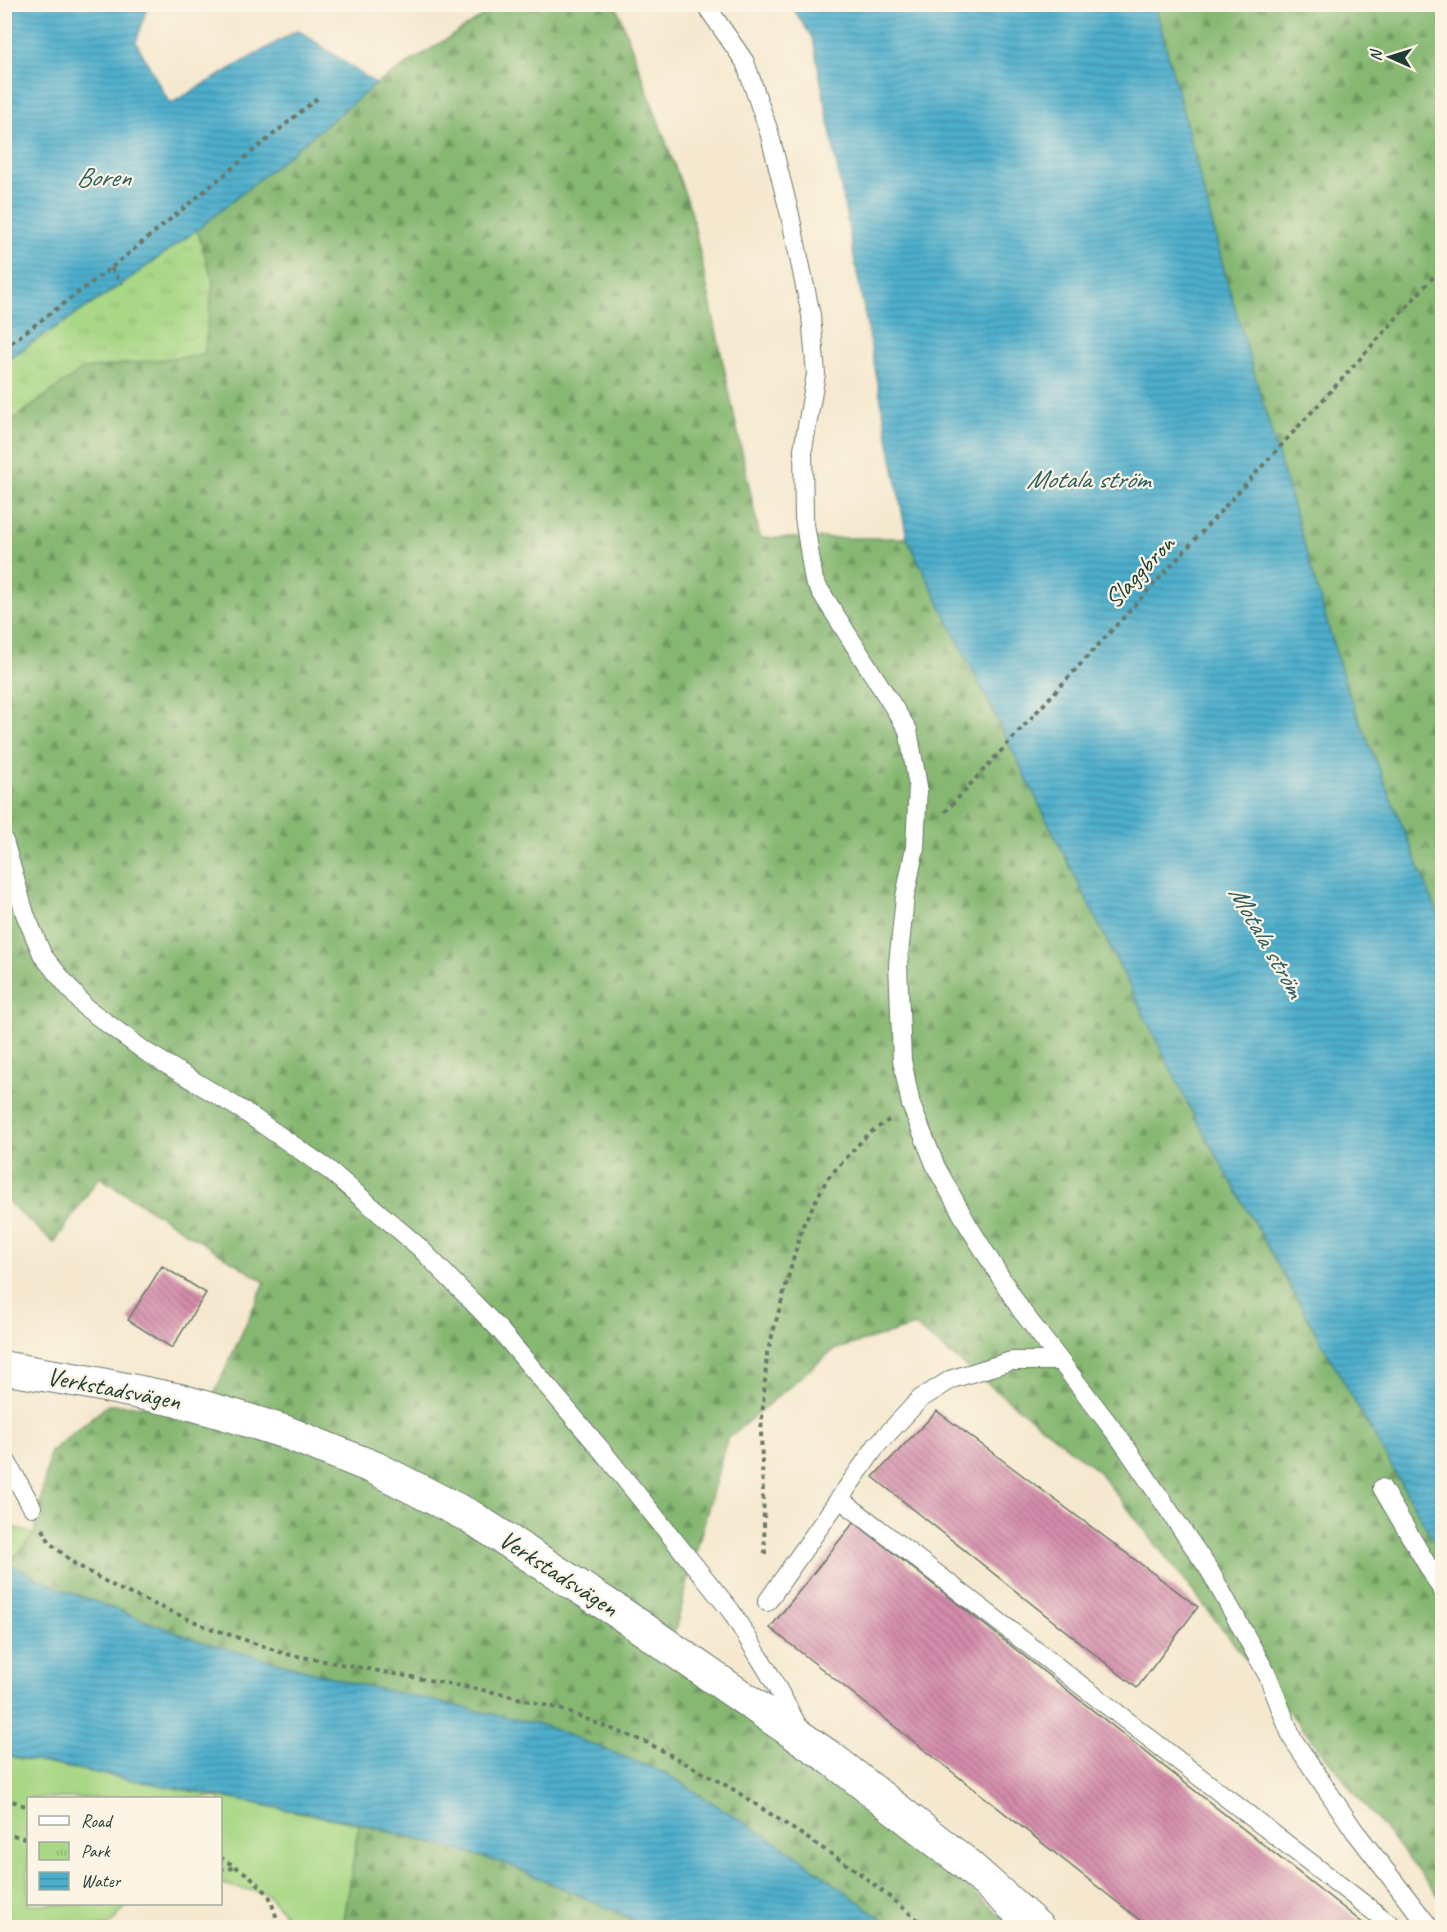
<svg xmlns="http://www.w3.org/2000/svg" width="1447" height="1932" font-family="Caveat,sans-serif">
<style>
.green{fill:#a8d785;stroke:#648a5c;stroke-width:1.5}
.forest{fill:url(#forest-firs);stroke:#527a53;stroke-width:1.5}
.park{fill:url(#park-tufts);stroke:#648a5c;stroke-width:1.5}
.water{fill:url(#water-rules);stroke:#367680;stroke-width:1.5}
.building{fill:url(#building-back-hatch)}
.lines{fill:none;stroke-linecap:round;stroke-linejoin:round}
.service-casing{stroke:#6a796a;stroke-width:20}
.tertiary-casing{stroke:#6a796a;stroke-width:35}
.path{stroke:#6a796a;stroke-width:4;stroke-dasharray:4.5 4.5;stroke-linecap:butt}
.service{stroke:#fff;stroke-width:18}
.tertiary{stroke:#fff;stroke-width:33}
.labels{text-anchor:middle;stroke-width:4.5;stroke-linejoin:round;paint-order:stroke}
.street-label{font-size:26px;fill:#1f3d34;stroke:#fcf5e5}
.water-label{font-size:27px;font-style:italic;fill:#2d5f62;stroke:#fcf5e5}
</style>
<defs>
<pattern id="forest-firs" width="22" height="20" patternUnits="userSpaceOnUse" patternTransform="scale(1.5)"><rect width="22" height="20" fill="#86b872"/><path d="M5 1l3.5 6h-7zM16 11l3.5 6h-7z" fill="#6d975e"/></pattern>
<pattern id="park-tufts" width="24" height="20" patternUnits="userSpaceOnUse" patternTransform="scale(1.5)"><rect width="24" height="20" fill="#a8d785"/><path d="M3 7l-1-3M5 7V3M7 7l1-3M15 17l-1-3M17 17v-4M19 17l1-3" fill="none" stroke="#90b973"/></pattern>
<pattern id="water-rules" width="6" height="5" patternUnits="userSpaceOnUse" patternTransform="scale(1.5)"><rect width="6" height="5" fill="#4daecc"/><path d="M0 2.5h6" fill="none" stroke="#3f8fa6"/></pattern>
<pattern id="building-back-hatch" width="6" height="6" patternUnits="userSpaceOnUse" patternTransform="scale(1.5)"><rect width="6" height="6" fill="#d48cab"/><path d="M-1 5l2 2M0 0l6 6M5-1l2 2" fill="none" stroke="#ab748c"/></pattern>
</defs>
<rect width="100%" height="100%" fill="#fcf5e5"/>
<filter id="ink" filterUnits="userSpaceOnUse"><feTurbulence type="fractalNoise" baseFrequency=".0167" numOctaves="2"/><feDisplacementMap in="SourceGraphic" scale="12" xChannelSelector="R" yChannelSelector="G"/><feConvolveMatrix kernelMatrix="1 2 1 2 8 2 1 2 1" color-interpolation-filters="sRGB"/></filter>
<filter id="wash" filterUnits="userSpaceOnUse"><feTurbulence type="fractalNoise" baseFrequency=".008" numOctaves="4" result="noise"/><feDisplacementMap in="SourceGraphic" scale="24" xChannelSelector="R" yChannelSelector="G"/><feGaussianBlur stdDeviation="1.35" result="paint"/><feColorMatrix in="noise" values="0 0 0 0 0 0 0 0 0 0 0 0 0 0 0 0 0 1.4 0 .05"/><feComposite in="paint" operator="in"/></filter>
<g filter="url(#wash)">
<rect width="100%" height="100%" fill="#f5e8cf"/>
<path class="green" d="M4,1753L13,1757L359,1824L343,1927H296L267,1894L221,1884L220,1798H28V1904H128L108,1927H5Z"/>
<path class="forest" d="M500,5H616L691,211L760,538H907L1193,1114L1442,1556V1900L1247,1660L1099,1472L915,1326L833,1350L727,1439L670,1648L732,1688L1014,1927H892L799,1857L665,1773L545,1726L349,1682L199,1641L58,1588L8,1564L34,1535L50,1452L108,1405L208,1408L265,1282L99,1177L54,1243L5,1199L4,897L10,883L4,860L5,425L83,369L204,354L213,282L197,230L376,84Z
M1155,5H1442V924L1346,687L1227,281Z
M359,1824L504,1863L620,1913L643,1927L343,1928Z"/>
<path class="park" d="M197,230L213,282L204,354L83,369L5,425V361L122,284Z
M4,1523L34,1535L8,1564L5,1562Z"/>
<path class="water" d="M5,4L148,5L136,42L170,104L298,30L376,84L197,230L122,284L5,361Z
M791,5H1155L1227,281L1346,687L1442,924V1556L1193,1114L907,538L813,39Z
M5,1562L58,1588L199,1641L349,1682L545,1726L665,1773L799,1857L892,1927H643L620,1913L504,1863L359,1823L13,1757L4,1753Z"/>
<g id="blocks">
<path class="building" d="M162,1266L206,1293L172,1348L128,1320Z
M937,1411L1198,1607L1137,1688L873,1477Z
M854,1522L1369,1928H1150L770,1628Z"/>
</g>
</g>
<g filter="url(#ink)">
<use href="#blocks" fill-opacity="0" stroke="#6a796a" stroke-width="1.5"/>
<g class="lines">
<defs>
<path id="service" d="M705,4L745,62L769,132L790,215L811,315L816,374L803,449L804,518L814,581L908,730L918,786L915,847L905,897L898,964L902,1060L911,1105L936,1167L968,1225L1021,1310L1121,1440L1210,1571L1268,1676L1292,1738L1354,1830L1430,1928
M4,841L25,914L43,956L85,1007L146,1052L242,1110L329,1170L419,1247L498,1328L599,1447L731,1611L769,1673L800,1730
M4,1457L32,1507
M1382,1488L1442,1590
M840,1499L1395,1928
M767,1602L877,1445L920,1399L952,1379L1011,1361H1060"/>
<path id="tertiary" d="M4,1368L88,1382L182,1401L234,1416L285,1432L375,1468L471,1517L623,1615L832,1759L965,1863L1038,1928"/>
</defs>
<use href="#service" class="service-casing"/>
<use href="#tertiary" class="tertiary-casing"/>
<path class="path" d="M111,268L122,284
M1436,274H1442
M4,348L111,268L320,96
M945,812L1342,379L1436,274L1442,261
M43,1529L50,1543L75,1564L119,1589L207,1627L286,1654L499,1693L560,1709L648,1743L731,1788L857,1871L928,1928
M765,1554L761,1432L767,1354L802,1227L827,1179L868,1134L889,1120
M4,1798L28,1807
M4,1833L28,1839
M220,1857L250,1876L269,1895L280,1928
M220,1869L237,1868"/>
<use href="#service" class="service"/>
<use href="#tertiary" class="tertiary"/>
</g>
</g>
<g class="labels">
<g class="street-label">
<text transform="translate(1139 571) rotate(-47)" y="9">Slaggbron</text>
<text transform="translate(114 1388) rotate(11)" y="9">Verkstadsvägen</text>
<text transform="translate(559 1573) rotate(33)" y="9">Verkstadsvägen</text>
</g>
<g class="water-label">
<text x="103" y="186">Boren</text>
<text x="1088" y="488">Motala ström</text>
<text transform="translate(1267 941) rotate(60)" y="9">Motala ström</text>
</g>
</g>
<rect width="1447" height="1932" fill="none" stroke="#fcf5e5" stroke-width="24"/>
<rect x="27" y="1797" width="195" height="108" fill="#fcf5e5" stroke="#a4ab9e" stroke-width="1.5"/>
<rect x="39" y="1816" width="30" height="9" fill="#ffffff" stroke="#a4ab9e" stroke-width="1.5"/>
<text x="81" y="1827" font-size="18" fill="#1f3d34">Road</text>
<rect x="39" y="1842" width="30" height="18" fill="url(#park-tufts)" stroke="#a4ab9e" stroke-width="1.5"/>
<text x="81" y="1857" font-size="18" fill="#1f3d34">Park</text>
<rect x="39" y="1872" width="30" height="18" fill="url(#water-rules)" stroke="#a4ab9e" stroke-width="1.5"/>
<text x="81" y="1887" font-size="18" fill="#1f3d34">Water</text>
<g transform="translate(1390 57) rotate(273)" stroke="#fcf5e5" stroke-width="4.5" paint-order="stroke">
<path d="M0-4.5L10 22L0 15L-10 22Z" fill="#1f3d34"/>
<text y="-9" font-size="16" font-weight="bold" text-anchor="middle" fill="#1f3d34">N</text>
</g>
</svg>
